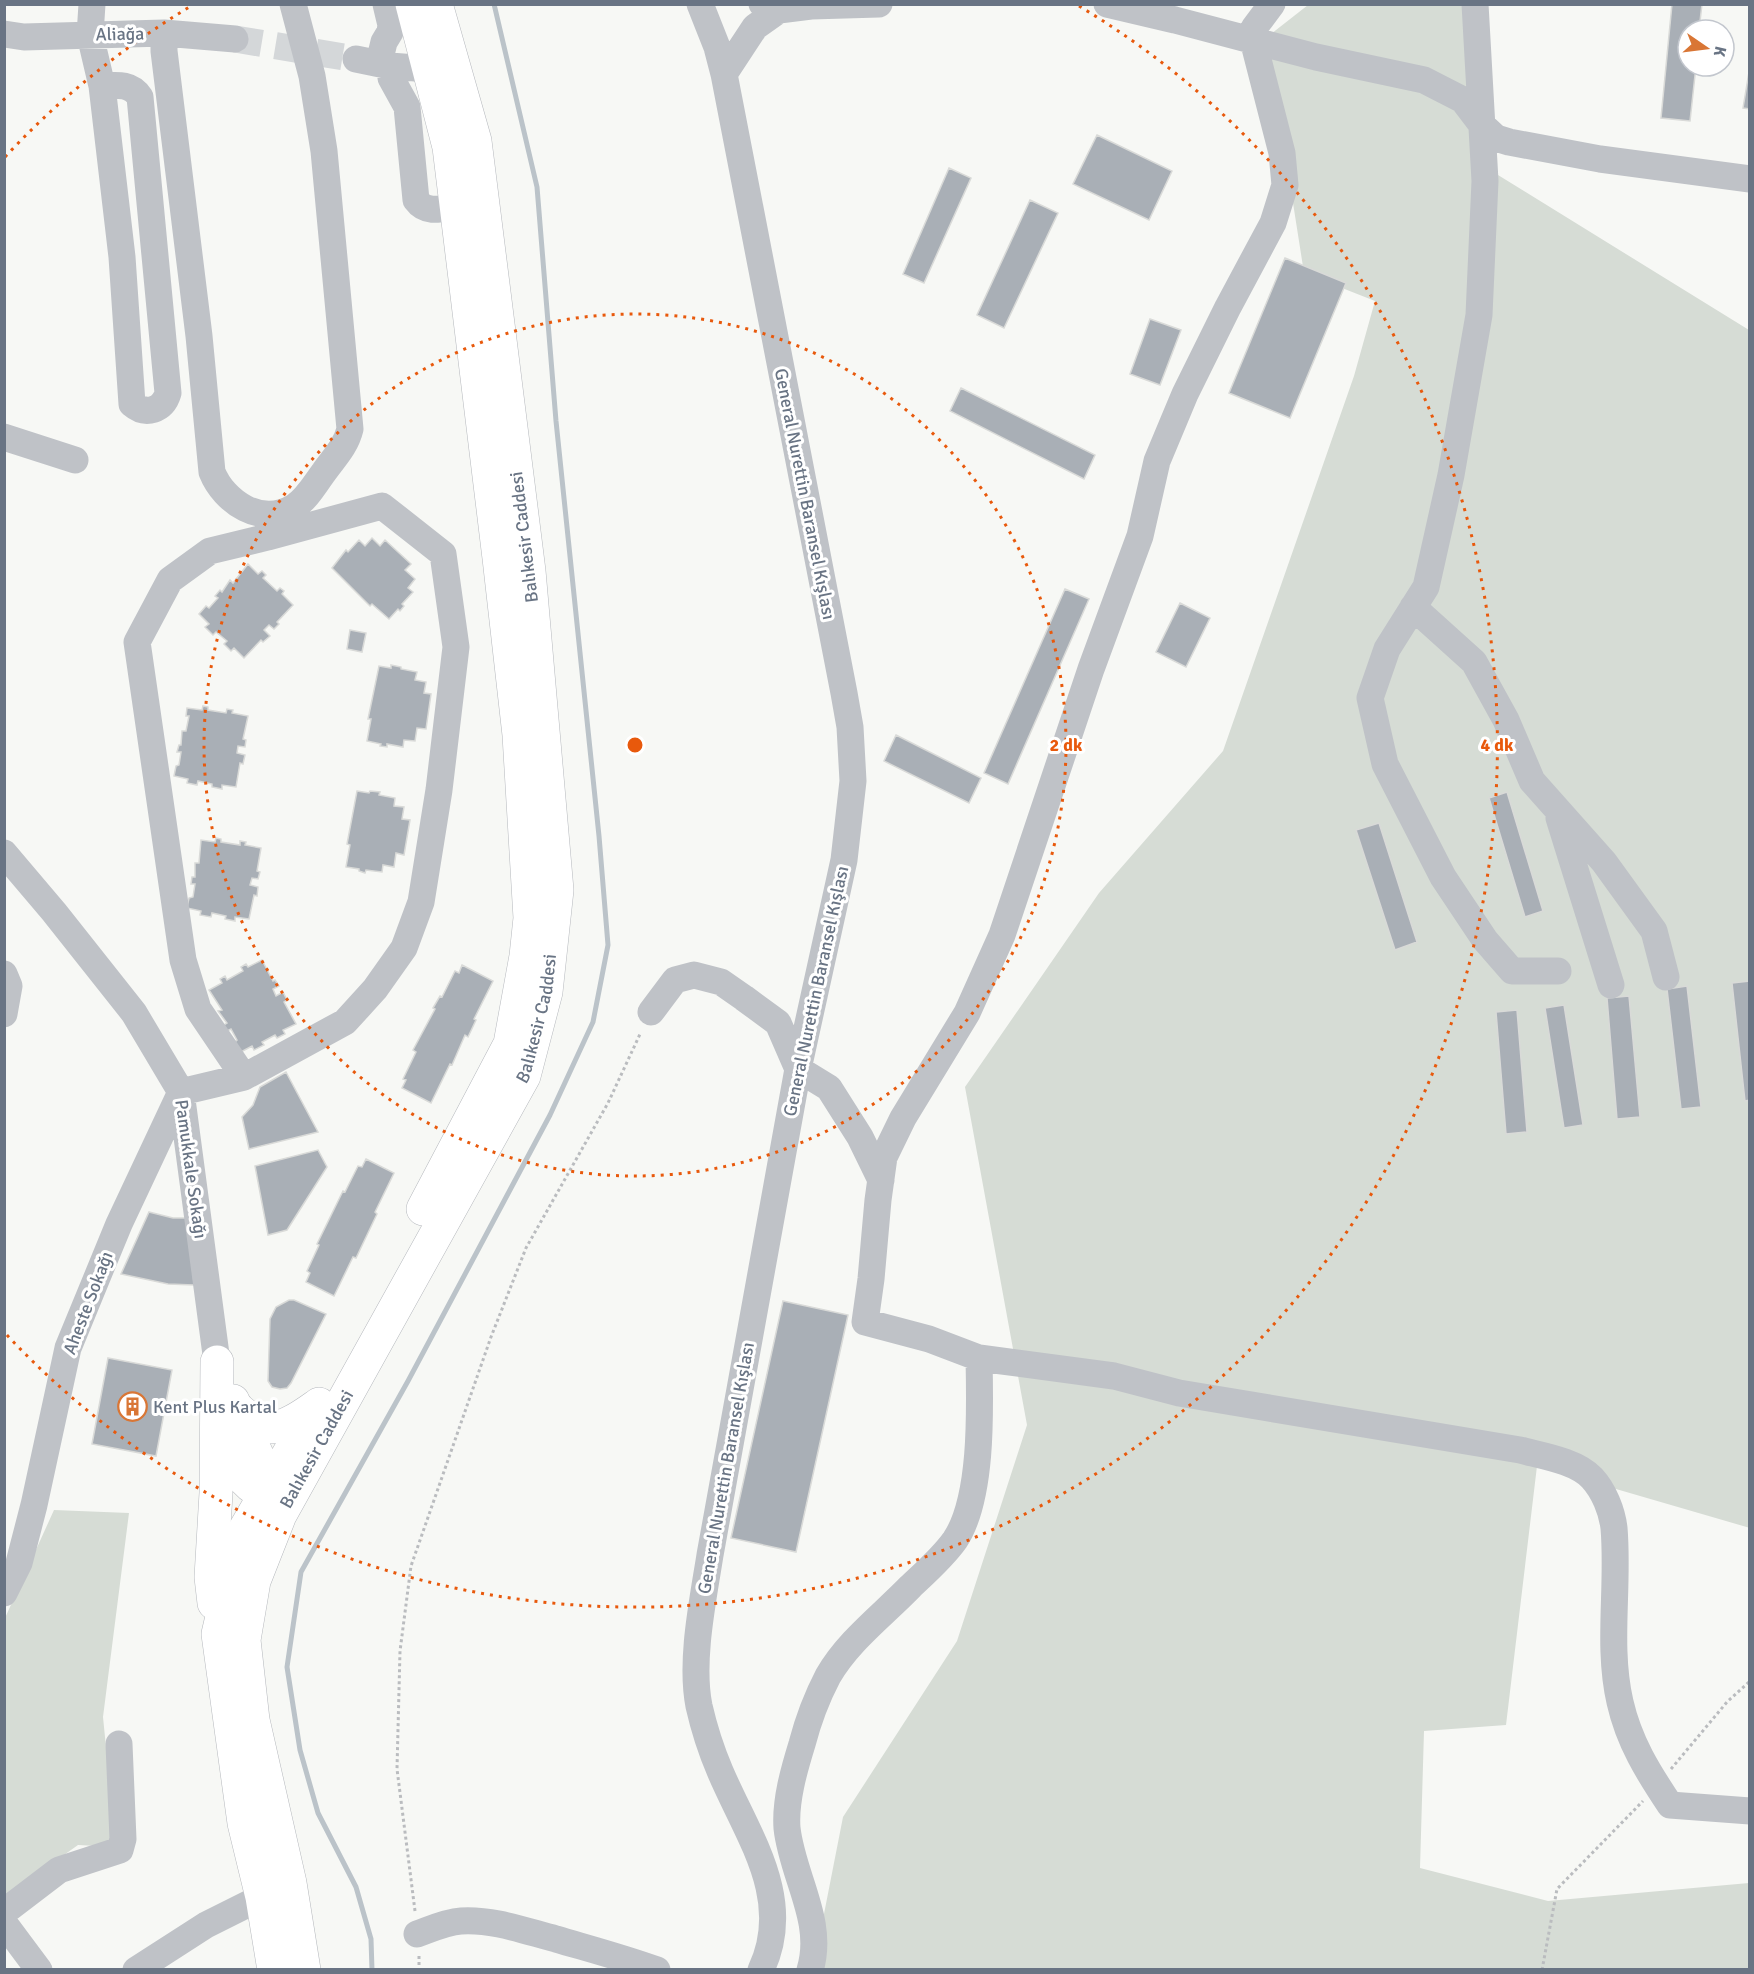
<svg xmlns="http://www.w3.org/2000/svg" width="1754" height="1974" font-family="Signika,sans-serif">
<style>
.green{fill:#d6dcd5}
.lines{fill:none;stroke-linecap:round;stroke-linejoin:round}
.stream{stroke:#bbc3c9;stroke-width:5}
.building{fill:#a9afb6;stroke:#d9dad8;stroke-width:1.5}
.minor-tunnel{stroke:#d4d7d9;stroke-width:27;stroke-dasharray:27 14;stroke-linecap:butt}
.major-casing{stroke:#b5b8bd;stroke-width:34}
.path{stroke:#babcbf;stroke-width:3;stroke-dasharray:3 3;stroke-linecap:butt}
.minor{stroke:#bfc2c7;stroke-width:27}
.major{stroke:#fff;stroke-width:33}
.ring{fill:none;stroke:#e8590c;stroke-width:3;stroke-dasharray:3 6}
.labels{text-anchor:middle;stroke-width:6;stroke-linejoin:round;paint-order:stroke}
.street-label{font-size:18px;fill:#697484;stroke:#fff}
.poi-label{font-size:18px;fill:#697484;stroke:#fff;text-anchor:start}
.centre{fill:#e8590c;stroke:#fff;stroke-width:3}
.ring-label{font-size:18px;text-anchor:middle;font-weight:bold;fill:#e8590c;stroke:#fff;stroke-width:6;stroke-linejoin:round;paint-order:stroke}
</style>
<rect width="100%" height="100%" fill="#f7f8f5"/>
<path class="green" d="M1308,5H1470L1485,167L1749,330L1750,1528L1537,1466L1506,1725L1424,1731L1420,1868L1548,1901L1749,1883V1969L813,1970L843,1817L957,1641L1027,1425L965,1087L1099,893L1223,751L1354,376L1375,301L1304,273L1267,37Z
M54,1510L129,1513L103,1717L116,1847L78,1845L5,1897V1618Z"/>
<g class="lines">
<path class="stream" d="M372,1970L371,1939L356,1887L318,1813L300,1750L287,1667L301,1572L408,1381L550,1115L593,1022L608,945L599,836L556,421L537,187L494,4"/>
</g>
<path class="building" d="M1672,4H1702L1699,30H1688V66H1696L1690,121L1661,118Z
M1750,66V109L1743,108Z
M1097,135L1172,171L1149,220L1073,184Z
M949,168L971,178L924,283L903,274Z
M1030,200L1058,213L1004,328L977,315Z
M1285,258L1346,283L1290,418L1229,393Z
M1150,319L1181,330L1160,385L1130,374Z
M961,388L1095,455L1084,479L950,411Z
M372,538L380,546L385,540L411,564L405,570L415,579L408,588L413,592L402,604L404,606L400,611L398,609L389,619L372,604L370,606L332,568L346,550L348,552L359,540L365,546Z
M248,564L258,574L262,571L266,575L263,578L277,591L280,588L284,591L282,594L293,605L277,622L279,624L274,629L269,625L264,630L270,636L263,642L261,640L244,658L234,648L231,651L224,644L227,641L216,632L213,635L205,627L209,624L199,614L206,606L209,608L218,598L215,596L220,590L222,592L230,580L233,583Z
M1065,589L1089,599L1008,784L984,773Z
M1180,603L1210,618L1186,667L1156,652Z
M350,630L366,633L362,652L347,649Z
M391,665L401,667V669L417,672L415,680L426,682L424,693L431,694L426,729L417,728L415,741L404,740L403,747L387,744V747L380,746L381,744L367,741L371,719H368L379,666L391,668Z
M203,706L208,707V710L226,713L227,709L233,710L232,713L248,716L243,739L246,740L245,747L238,746L237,753L245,755L243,764L240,763L236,787L222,785V789L212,787V784L198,781L197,785L187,783L188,779L174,776L176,766L179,765L181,752H177L179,745H181L182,731H186L189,716H186L187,708L202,710Z
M896,735L981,778L969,803L884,761Z
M357,791L369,793L370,791L380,792L379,795L395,798L394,806L404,807L402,819L410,820L404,855L396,853L394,867L383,865L382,872L366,870L365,873L359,871V869L346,867L350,845L347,844Z
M1507,792L1543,911L1525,917L1489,798Z
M1379,823L1417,942L1395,950L1356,830Z
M216,838L221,839V842L240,845V841L246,842L245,845L261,848L257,871L260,872L258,879L252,878L250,885L258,887L257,896L254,895L249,919L235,917V921L225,919L226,916L212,913L211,917L200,915L201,911L187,908L189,898L193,897L195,884H191L192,877H195V863H199L201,840L215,842Z
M262,960L273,981L275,980L279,986L273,989L276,996L283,992L287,1000L284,1002L296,1024L283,1030L285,1034L277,1038L275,1035L262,1042L264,1045L254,1050L252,1046L239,1053L234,1043L237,1040L231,1029L227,1031L224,1025L227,1023L218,1011L222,1010L209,990L222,983L220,979L225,976L227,980L243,971L241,967L246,964L248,967Z
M462,965L493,981L474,1019L476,1020L468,1037L465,1035L452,1065L450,1064L431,1103L402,1088L406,1080L403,1079L416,1052L413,1050L435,1009L433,1008L440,996L442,997L455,971L459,973Z
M1750,981V1100L1745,1101L1732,983Z
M1687,986L1701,1107L1681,1109L1667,989Z
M1629,996L1640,1117L1617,1119L1607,998Z
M1564,1005L1583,1125L1564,1128L1545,1008Z
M1517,1010L1527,1132L1506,1134L1496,1012Z
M286,1072L318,1132L249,1149L242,1117L253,1105L260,1087Z
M318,1150L327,1167L287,1230L268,1235L255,1166Z
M366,1159L394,1173L375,1212L377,1214L356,1258L353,1257L334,1296L306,1282L310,1273L307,1271L319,1245L317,1244L343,1191L345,1192L358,1166L362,1167Z
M149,1212L173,1218H190L194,1285L168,1284L121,1274Z
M289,1300H294L326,1314L291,1383L287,1388L280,1389L272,1387L268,1381L270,1319L276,1307Z
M783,1301L848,1315L796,1552L731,1538Z
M108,1358L172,1370L156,1456L92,1444Z"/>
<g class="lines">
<path class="minor-tunnel" d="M235,39L356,59"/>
<defs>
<g id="major">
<path d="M412,4L449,147L499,558L519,735L530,918L526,956L510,1044L423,1209"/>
<path d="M233,1401C235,1407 240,1411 245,1415C272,1440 295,1421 319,1404"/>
<path d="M235,1406L258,1457L273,1479L279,1496"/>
<path d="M221,1430C223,1438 225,1446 228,1454C236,1474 261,1505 285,1492"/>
<path d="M214,1603L211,1577L216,1493L217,1362"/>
<path d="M274,1970L262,1897L244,1823L218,1634L241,1536L299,1436"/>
<path id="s1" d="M304,1970L290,1883L253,1720L244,1640L254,1581L280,1515L524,1076L546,992L557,890L529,571L475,141L436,4"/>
</g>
</defs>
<use href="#major" class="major-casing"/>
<path class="path" d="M1671,1769L1727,1702L1750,1681
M415,1911L397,1769L400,1651L411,1566L491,1337L526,1248L608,1103L641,1032
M419,1956V1970
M1542,1970L1557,1889L1643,1801"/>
<path class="minor" d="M92,4L90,35L102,86L122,257L132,404C146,416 163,410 168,393L140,97C131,83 117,85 102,86
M700,4L717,47L724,74L844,693L850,727L853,781L844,860L798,1069L710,1555C703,1600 690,1661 699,1706C704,1728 711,1750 720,1771C747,1835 795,1898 761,1970
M1107,4L1175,20L1316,57L1424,80L1463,100L1482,125L1496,138L1509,142L1600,159L1750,179
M1272,4L1254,28L1253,40L1282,153L1285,185L1273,223L1228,307L1185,394L1157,461L1140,536L1091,669L1002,935L967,1013L903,1118L884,1157L878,1200L871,1279L865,1322L929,1339L979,1358L1114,1376L1179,1393L1520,1450C1543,1456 1576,1461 1592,1478C1604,1491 1612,1511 1614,1528C1619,1586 1607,1646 1620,1702C1629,1742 1648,1772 1670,1805L1750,1811
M1475,4L1485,181L1479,315L1451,475L1426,587L1387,649L1370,698L1385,764L1443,877L1485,940L1512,971H1558
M779,10L811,6L879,4
M164,33V51L199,336L212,472C224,502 261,527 294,507C307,499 315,484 324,472C334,458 346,446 350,429L324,151L312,76L293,4
M4,34L24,37L164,33L235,39
M356,59L390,66L428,69
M379,63L384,42L390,32L391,25L386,4
M390,66L391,78L407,107L416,200C426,214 441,209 457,206
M724,74L755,27L779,10L762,4
M4,437L75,460
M1413,607L1474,662L1506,720L1532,781L1604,862L1654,931L1666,977
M1559,818L1611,985
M4,853L54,912L134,1013L181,1092L217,1362
M4,974L9,986L4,1014
M651,1012L675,980L694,975L721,982L744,998L778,1023L798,1069L829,1088L860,1137L881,1180
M4,1593L19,1563L34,1505L68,1348L119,1224L181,1092L244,1077L345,1022L375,989L404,948L421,902L439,790L456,647L443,554L382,506L268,537L210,551L170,580L137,642L183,960L198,1009L244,1077
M4,1912L59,1870L120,1850L123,1839L119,1744
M4,1923L39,1970
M417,1934C431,1929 446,1922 461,1921C493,1919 525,1931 556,1939C590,1949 624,1958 657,1970
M136,1970L206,1925L262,1897
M810,1970C825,1921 792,1876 787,1828C785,1801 794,1770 802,1744C808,1721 817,1697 828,1676C848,1641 883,1615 911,1586C926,1572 943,1557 955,1540C983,1498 980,1408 979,1358"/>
<use href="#major" class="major"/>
</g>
<g class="ring">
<circle cx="635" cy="745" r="431"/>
<path d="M5 157A862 862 0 0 1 191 6M1079 6A862 862 0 1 1 5 1333"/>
</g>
<defs>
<symbol id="building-ring" viewBox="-11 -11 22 22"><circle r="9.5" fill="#fff" stroke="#d97635" stroke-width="1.5"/><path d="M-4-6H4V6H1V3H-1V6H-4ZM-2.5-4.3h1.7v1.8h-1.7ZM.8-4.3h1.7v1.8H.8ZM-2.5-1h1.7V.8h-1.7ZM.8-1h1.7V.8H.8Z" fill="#d97635"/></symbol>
</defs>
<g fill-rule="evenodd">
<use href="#building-ring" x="116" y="1390" width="33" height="33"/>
</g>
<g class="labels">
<g class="street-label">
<text transform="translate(120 34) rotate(-1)" y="6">Aliağa</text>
<text transform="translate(805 494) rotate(79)" y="6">General Nurettin Baransel Kışlası</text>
<text transform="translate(524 537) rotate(-97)" y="6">Balıkesir Caddesi</text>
<text transform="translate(816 991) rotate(-78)" y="6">General Nurettin Baransel Kışlası</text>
<text dy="6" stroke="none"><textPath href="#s1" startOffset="1028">Balıkesir Caddesi</textPath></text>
<text transform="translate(191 1169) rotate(82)" y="6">Pamukkale Sokağı</text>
<text transform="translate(88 1303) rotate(-69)" y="6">Aheste Sokağı</text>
<text dy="6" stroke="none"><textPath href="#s1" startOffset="542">Balıkesir Caddesi</textPath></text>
<text transform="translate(726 1468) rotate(-80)" y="6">General Nurettin Baransel Kışlası</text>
</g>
<g class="poi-label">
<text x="153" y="1413">Kent Plus Kartal</text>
</g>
</g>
<circle cx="635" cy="745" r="9" class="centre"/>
<g class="ring-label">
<text x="1066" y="751">2 dk</text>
<text x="1497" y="751">4 dk</text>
</g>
<rect width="1754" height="1974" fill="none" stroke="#697484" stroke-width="12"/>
<g transform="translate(1706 48) rotate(104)"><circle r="28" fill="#ffffff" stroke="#c3c7ce" stroke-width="1.5"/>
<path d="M0-4.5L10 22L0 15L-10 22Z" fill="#d97635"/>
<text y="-9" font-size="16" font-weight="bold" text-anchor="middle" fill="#697484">K</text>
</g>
</svg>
